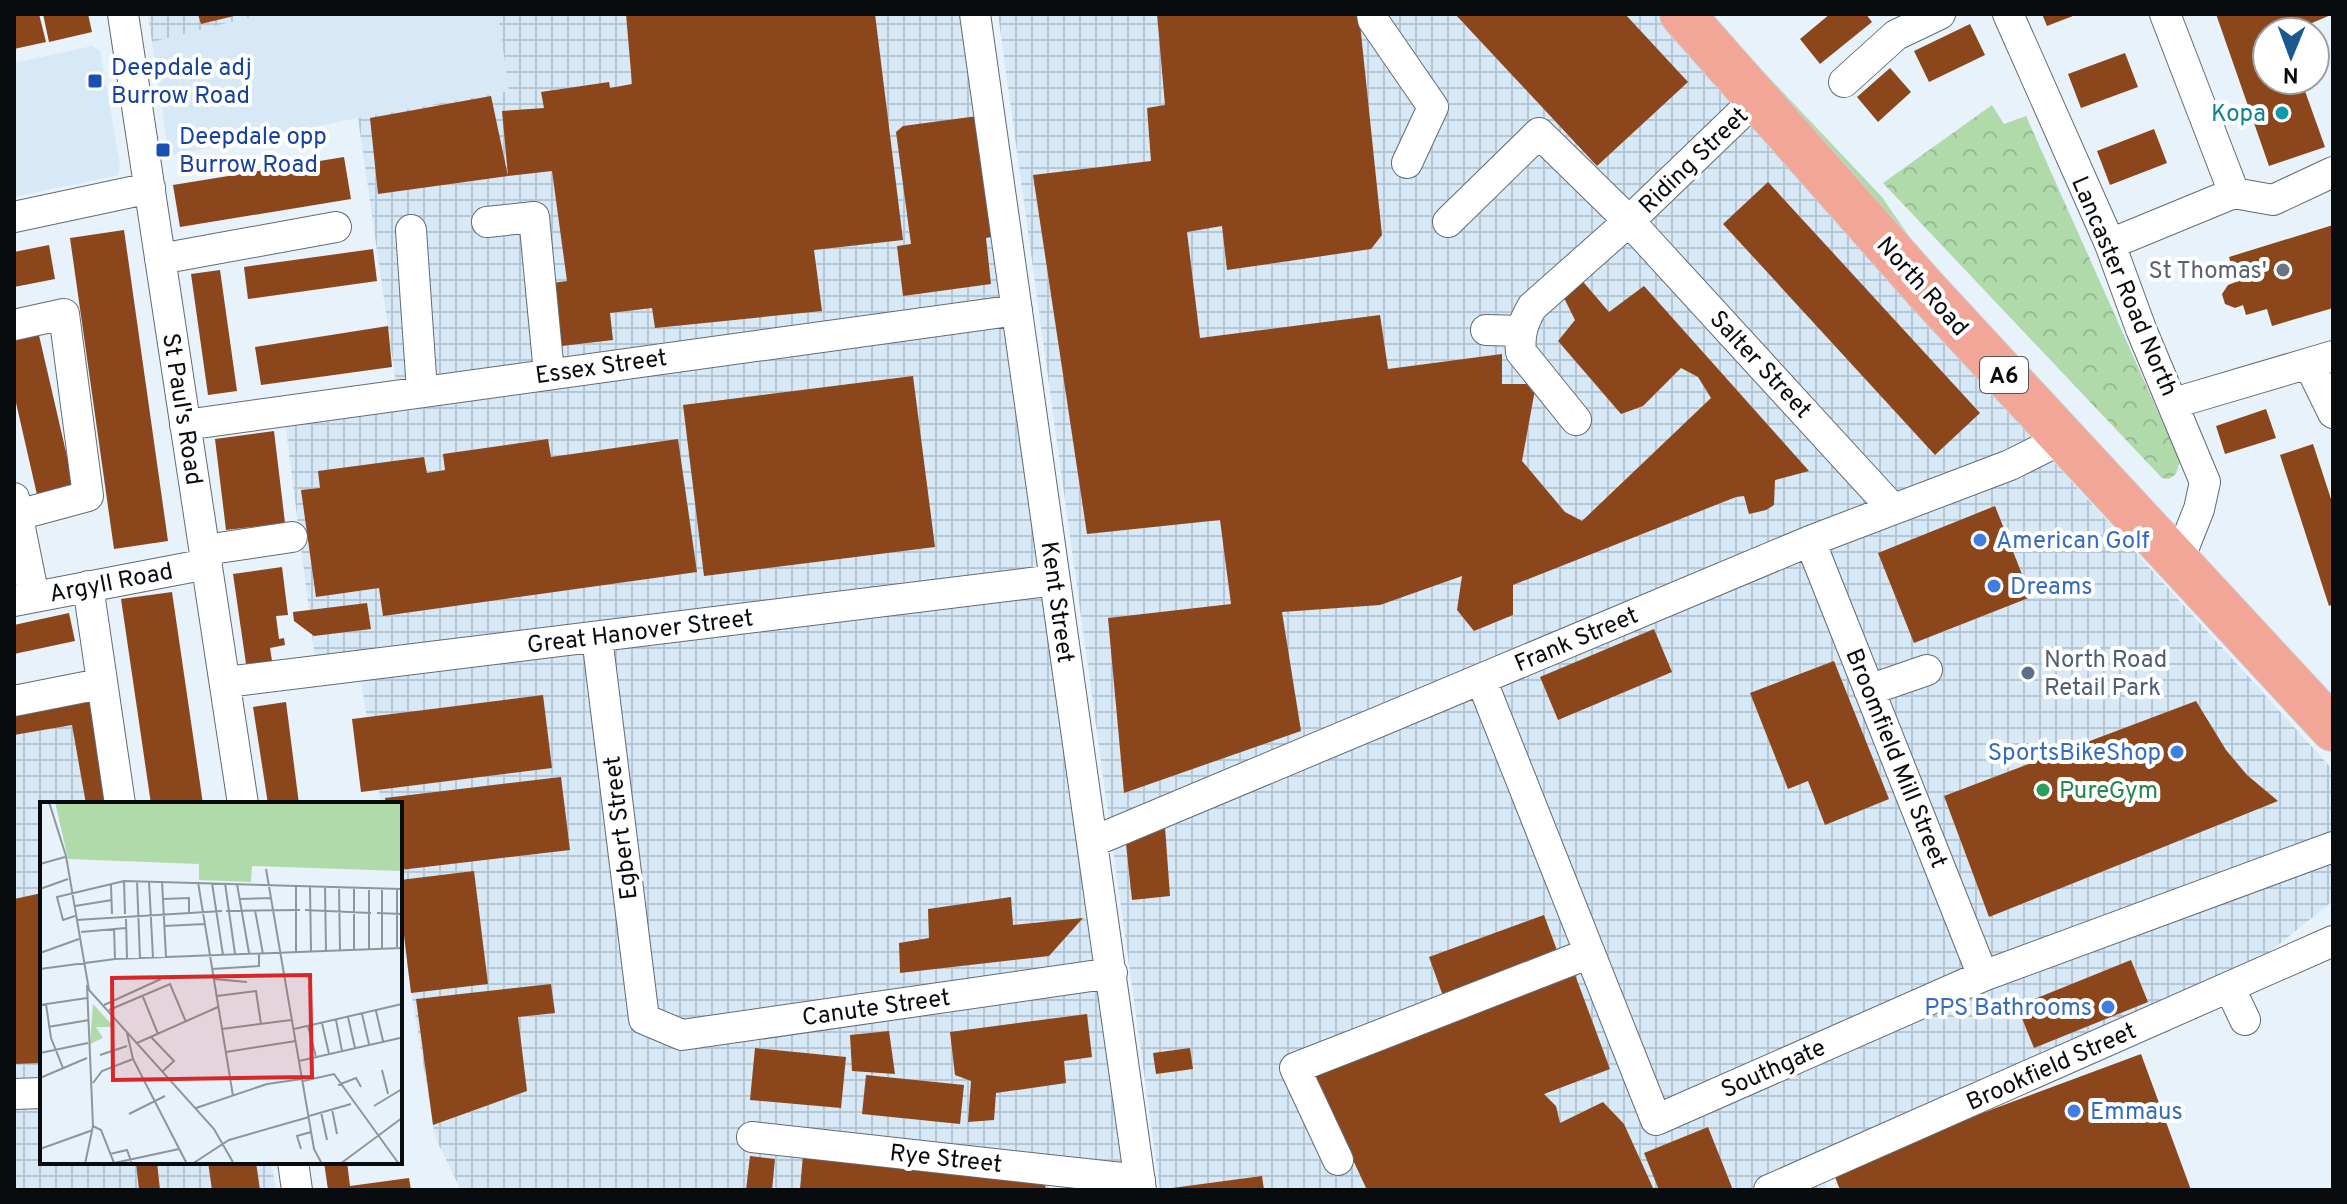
<svg xmlns="http://www.w3.org/2000/svg" width="2347" height="1204" font-family="Overpass,sans-serif">
<style>
.built{fill:#d7e8f7}
.industrial{fill:url(#industrial-grid)}
.grass{fill:#b1daab}
.park{fill:url(#park-crowns)}
.building{fill:#8c461b}
.lines{fill:none;stroke-linecap:round;stroke-linejoin:round}
.minor-casing{stroke:#626b73;stroke-width:32}
.highway-casing{stroke:#cececf;stroke-width:46}
.minor{stroke:#fff;stroke-width:30}
.highway{stroke:#f1a698;stroke-width:44}
.transit-dot{fill:#1a4fb4;stroke:#fff;stroke-width:3}
.culture-dot{fill:#0f9aa8;stroke:#fff;stroke-width:3}
.worship-dot{fill:#6b7280;stroke:#fff;stroke-width:3}
.shop-dot{fill:#3f7fe0;stroke:#fff;stroke-width:3}
.service-dot{fill:#5c6f8a;stroke:#fff;stroke-width:3}
.leisure-dot{fill:#2e9e5b;stroke:#fff;stroke-width:3}
.labels{text-anchor:middle;stroke-width:8;stroke-linejoin:round;paint-order:stroke}
.shield{fill:#fff;stroke:#535557;stroke-width:2}
.shield-label{font-size:22px;font-weight:bold;fill:#090c0f}
.transit-label{font-size:24px;fill:#164399;stroke:#fff;text-anchor:start}
.culture-label{font-size:24px;fill:#0d838f;stroke:#fff;text-anchor:end}
.street-label{font-size:24px;fill:#090c0f;stroke:#fff}
.worship-label{font-size:24px;fill:#5b616d;stroke:#fff;text-anchor:end}
.shop-label{font-size:24px;fill:#366cbe;stroke:#fff;text-anchor:start}
.service-label{font-size:24px;fill:#4e5e75;stroke:#fff;text-anchor:start}
.leisure-label{font-size:24px;fill:#27864d;stroke:#fff;text-anchor:start}
.inset-road{fill:none;stroke:#8e969d;stroke-width:2}
.view{fill:#d62828;fill-opacity:0.15;stroke:#d62828;stroke-width:4}
.inset-edge{fill:none;stroke:#090c0f;stroke-width:4}
</style>
<defs>
<pattern id="industrial-grid" width="8" height="8" patternUnits="userSpaceOnUse" patternTransform="scale(2)"><rect width="8" height="8" fill="#d7e8f7"/><path d="M0 4h8M4 0v8" fill="none" stroke="#b7c6d3"/></pattern>
<pattern id="park-crowns" width="20" height="18" patternUnits="userSpaceOnUse" patternTransform="scale(2)"><rect width="20" height="18" fill="#b1daab"/><path d="M2 6a3 3 0 1 1 6 0M12 15a3 3 0 1 1 6 0" fill="none" stroke="#97ba92"/></pattern>
</defs>
<rect width="100%" height="100%" fill="#e7f2fb"/>
<path class="built" d="M263,14H498L509,91L358,118L169,156L152,42Z
M92,46L100,51L120,165L118,175L14,197V63Z"/>
<path class="industrial" d="M148,14H263L152,42Z
M498,14H968L1129,1172L1044,1160L1049,1190H461L435,1137L400,921V804H381L361,681L365,654L316,666L285,421L399,404L358,118L509,91Z
M998,14H1665L2069,479L2333,770V901L2170,1031L1822,1167L1826,1190H1160Z
M98,688L117,804H42V1162H271L276,1190H14V703Z"/>
<path class="grass" d="M1709,14L1882,197L1910,238L1763,89Z"/>
<path class="park" d="M1992,105L2004,124L2026,116L2180,461L2176,474L2169,479L2162,478L1883,183Z"/>
<path class="building" d="M14,14H39L46,42L14,49Z
M43,14H88L92,32L49,42Z
M198,14H238V15L201,24Z
M626,14H875L903,240L814,250L822,311L655,328L652,308L610,313L613,340L553,347L545,284L567,281L552,171L508,176L502,111L544,108L541,92L609,82L610,88L632,84Z
M1157,14H1359L1382,235L1371,249L1227,270L1222,226L1187,232L1200,338L1380,315L1388,369L1502,354V384H1536L1522,461L1565,512L1582,521L1711,398L1698,377L1681,368L1643,406L1621,414L1558,341L1575,320L1562,294L1579,277L1609,312L1644,286L1809,471L1775,480L1774,505L1766,510L1749,514L1744,496L1736,497L1513,585V615L1474,631L1457,610L1462,576L1380,605L1282,612L1301,731L1124,793L1108,618L1231,604L1220,520L1087,534L1033,175L1151,161L1147,108L1165,105Z
M1455,14H1625L1688,82L1597,166Z
M1830,14H1866L1872,22L1820,64L1800,39Z
M2042,14H2078L2047,26Z
M2216,14H2333L2291,32H2267V80H2301L2325,147L2269,166Z
M1970,24L1985,55L1929,82L1914,51Z
M2125,53L2138,87L2081,108L2068,74Z
M1890,68L1911,92L1878,122L1857,97Z
M491,96L508,176L378,194L370,118Z
M978,116L997,236L986,238L991,284L903,296L897,246L911,244L896,132L903,126Z
M2154,129L2167,163L2110,185L2097,151Z
M344,157L351,199L180,227L173,185Z
M1768,182L1980,413L1935,455L1723,224Z
M2333,225V308L2272,326L2267,309L2246,315L2243,305L2235,308L2225,304L2222,294L2228,285L2236,282L2229,257Z
M124,230L168,541L114,549L70,238Z
M49,245L55,279L14,287V252Z
M373,249L377,281L248,299L244,267Z
M220,270L237,391L208,395L191,274Z
M388,326L392,367L261,385L255,347Z
M38,331L75,491L38,499L14,394V336Z
M913,376L935,547L704,576L683,405Z
M2266,409L2276,438L2225,454L2216,426Z
M274,431L285,523L226,530L215,439Z
M548,439L551,457L678,439L697,572L383,616L379,588L316,597L301,490L320,488L318,471L424,457L427,473L445,470L443,454Z
M2313,444L2333,505V604L2329,606L2280,455Z
M1995,506L2031,597L1914,643L1878,553Z
M282,567L288,615L276,616L279,639L284,638L285,645L270,648L272,661L246,664L233,574Z
M172,592L203,804H151L121,599Z
M367,603L371,629L314,636L294,621L293,612Z
M69,613L75,641L14,654V625Z
M1654,629L1672,672L1558,720L1540,677Z
M1834,661L1889,799L1825,825L1808,781L1788,789L1750,693Z
M543,695L552,768L361,792L352,719Z
M91,696L110,804H86L72,725L14,735V710Z
M2196,701L2226,750L2247,775L2278,801L1989,917L1944,796Z
M286,702L299,804H268L253,707Z
M561,777L570,850L400,870V804H386L385,798Z
M1165,827L1170,896L1132,900L1126,844Z
M474,871L488,984L411,993L400,902V880Z
M42,893V1063L14,1064V899Z
M1011,897L1013,925L1083,918L1049,956L900,973L899,943L929,938L928,909Z
M1544,915L1558,953L1443,996L1429,957Z
M2131,960L2148,1002L2034,1048L2017,1006Z
M1574,972L1610,1069L1544,1094L1556,1106L1560,1123L1603,1102L1624,1124L1654,1190H1367L1313,1074Z
M551,984L555,1013L518,1017L527,1091L433,1125L416,999Z
M1087,1014L1092,1057L1064,1061L1066,1083L996,1093L994,1120L968,1122L971,1081L955,1075L950,1032Z
M889,1031L895,1074L852,1071L850,1035Z
M755,1048L846,1057L841,1108L750,1100Z
M1190,1048L1193,1069L1156,1074L1153,1053Z
M2141,1054L2191,1190H1840L1832,1169Z
M866,1075L964,1085L960,1124L862,1114Z
M1708,1127L1733,1190H1659L1644,1153Z
M803,1155L1045,1183L1046,1190L800,1189Z
M750,1156L775,1159L772,1190H746Z
M136,1162H157L160,1190H139Z
M208,1162H256L260,1190H212Z
M324,1162H347L350,1186L409,1178L411,1190H328Z
M1262,1176L1264,1190H1172V1188Z"/>
<g class="lines">
<defs>
<path id="minor" d="M123,14L243,804
M975,14L1141,1190
M1372,14L1373,20L1433,107L1407,163
M2008,14L2110,244L2141,329L2205,482L2199,509L2178,562
M2165,14L2234,193
M1844,82L1896,35L1940,14
M14,217L150,188
M487,222L534,217L549,373
M1448,222L1539,133L1629,221L1892,508
M411,230L422,391
M2110,244L2234,193L2273,200L2333,172
M160,259L336,227
M14,325L64,314L88,496L14,516
M1486,330L1521,331
M2309,364L2333,413
M2174,403L2333,356
M1576,420L1521,352C1519,334 1523,323 1532,307L1629,221L1757,98
M185,425L1017,310
M14,498L34,597
M1810,541L1983,976
M205,550L292,537
M88,586L120,804
M14,601L207,564
M597,637L644,1019L682,1035L1112,973
M1481,679L1656,1120L1983,976L2333,847
M226,682L1055,580
M1869,690L1927,670
M14,701L100,684
M1092,842L1810,541L2010,465L2062,439
M2230,988L2245,1020
M14,1094L42,1093
M752,1137L1140,1180
M1338,1160L1295,1068L1590,953
M293,1162L297,1190
M1769,1190L2333,941"/>
<path id="highway" d="M1682,14L1926,290L2333,729"/>
</defs>
<use href="#minor" class="minor-casing"/>
<use href="#highway" class="highway-casing"/>
<use href="#minor" class="minor"/>
<use href="#highway" class="highway"/>
</g>
<g class="transit-dot">
<rect x="87" y="73" width="16" height="16" rx="4"/>
<rect x="155" y="142" width="16" height="16" rx="4"/>
</g>
<circle class="culture-dot" cx="2282" cy="113" r="8"/>
<circle class="worship-dot" cx="2283" cy="270" r="8"/>
<g class="shop-dot">
<circle cx="1980" cy="540" r="8"/>
<circle cx="1994" cy="586" r="8"/>
<circle cx="2177" cy="752" r="8"/>
<circle cx="2108" cy="1007" r="8"/>
<circle cx="2074" cy="1111" r="8"/>
</g>
<circle class="service-dot" cx="2028" cy="673" r="8"/>
<circle class="leisure-dot" cx="2043" cy="790" r="8"/>
<g class="labels">
<rect class="shield" x="1980" y="357" width="48" height="36" rx="6"/>
<g class="shield-label">
<text x="2004" y="383">A6</text>
</g>
<g class="transit-label">
<text x="111" y="75">Deepdale adj<tspan x="111" dy="28">Burrow Road</tspan></text>
<text x="179" y="144">Deepdale opp<tspan x="179" dy="28">Burrow Road</tspan></text>
</g>
<g class="culture-label">
<text x="2266" y="121">Kopa</text>
</g>
<g class="street-label">
<text transform="translate(1693 160) rotate(-44)" y="8">Riding Street</text>
<text transform="translate(1923 286) rotate(48)" y="8">North Road</text>
<text transform="translate(2125 286) rotate(67)" y="8">Lancaster Road North</text>
<text transform="translate(1761 364) rotate(47)" y="8">Salter Street</text>
<text transform="translate(601 366) rotate(-8)" y="8">Essex Street</text>
<text transform="translate(183 409) rotate(81)" y="8">St Paul's Road</text>
<text transform="translate(111 582) rotate(-11)" y="8">Argyll Road</text>
<text transform="translate(1058 602) rotate(82)" y="8">Kent Street</text>
<text transform="translate(640 631) rotate(-7)" y="8">Great Hanover Street</text>
<text transform="translate(1576 639) rotate(-23)" y="8">Frank Street</text>
<text transform="translate(1897 758) rotate(68)" y="8">Broomfield Mill Street</text>
<text transform="translate(620 828) rotate(-97)" y="8">Egbert Street</text>
<text transform="translate(876 1007) rotate(-8)" y="8">Canute Street</text>
<text transform="translate(2051 1066) rotate(-24)" y="8">Brookfield Street</text>
<text transform="translate(1773 1068) rotate(-24)" y="8">Southgate</text>
<text transform="translate(946 1158) rotate(6)" y="8">Rye Street</text>
</g>
<g class="worship-label">
<text x="2267" y="278">St Thomas'</text>
</g>
<g class="shop-label">
<text x="1996" y="548">American Golf</text>
<text x="2010" y="594">Dreams</text>
<text x="2161" y="760" text-anchor="end">SportsBikeShop</text>
<text x="2092" y="1015" text-anchor="end">PPS Bathrooms</text>
<text x="2090" y="1119">Emmaus</text>
</g>
<g class="service-label">
<text x="2044" y="667">North Road<tspan x="2044" dy="28">Retail Park</tspan></text>
</g>
<g class="leisure-label">
<text x="2059" y="798">PureGym</text>
</g>
</g>
<g transform="translate(40 802)">
<rect width="362" height="362" fill="#e7f2fb"/>
<path d="M15,0H362V69L212,64L211,80L159,78V62L28,57ZM53,202L74,225H56L63,236L50,242Z" fill="#b1daab"/>
<path class="inset-road" d="M9,0L26,54L49,188L174,327L194,362M0,62L25,55M226,67L274,347L282,362M84,79L85,112M97,79L100,156M109,79L113,156M122,79L126,155M158,80L193,294M172,81L183,153M185,81L195,152M197,82L209,151M71,83L72,112M256,85V151M270,85L271,149M285,85L286,149M299,85L300,148M314,86V147M342,86V146M0,87L28,77M123,97L149,96V110M200,97L231,96M35,104L72,98M215,108L223,152M265,108L331,111M186,109L260,108M337,111L362,112M35,114L23,118L17,95L84,79L362,87M86,117L87,157M36,118L182,109M124,124L165,122M74,126L75,157M41,130L86,126M357,145V87M329,147V86M0,151L39,137M0,167L75,157L362,146M172,167L219,164V152M174,177L207,180M177,194L216,189L221,222M103,195L118,232M6,202L11,236L23,266M0,203L47,196M64,203L121,177M69,208L130,182L146,220M336,209L343,239M322,212L329,242M308,215L315,246M296,218L302,249M282,221L289,252M362,221V280M268,224L276,255M8,225L49,218M182,227L251,218M254,227L362,202M87,231L93,257L147,362M111,235L134,259L123,269M97,241L178,205M186,250L256,239M0,251L48,241M60,253L87,244M259,259L360,236M342,268L348,292M0,276L47,256M263,279L294,272L359,362M53,281L62,269L93,257M298,283L316,276L321,285M334,304L362,287M156,306L227,282L262,277M292,307L297,332M281,310L287,338M89,312L125,294M269,314L311,302M53,324L61,328L74,361L139,347M0,347L53,328M261,347L257,334L271,330M70,352L87,348L92,362M45,362L53,324L47,183M152,362L189,338L269,315M300,362L362,316"/>
<path class="view" d="M270,173L272,275L73,278L72,176Z"/>
<rect width="362" height="362" class="inset-edge"/>
</g>
<rect width="2347" height="1204" fill="none" stroke="#090c0f" stroke-width="32"/>
<g transform="translate(2291 56) rotate(181)"><circle r="38" fill="#ffffff" stroke="#9d9e9f" stroke-width="2"/>
<path d="M0-6L14 30L0 20L-14 30Z" fill="#1a598f"/>
<text y="-12" font-size="22" font-weight="bold" text-anchor="middle" fill="#090c0f">N</text>
</g>
</svg>
